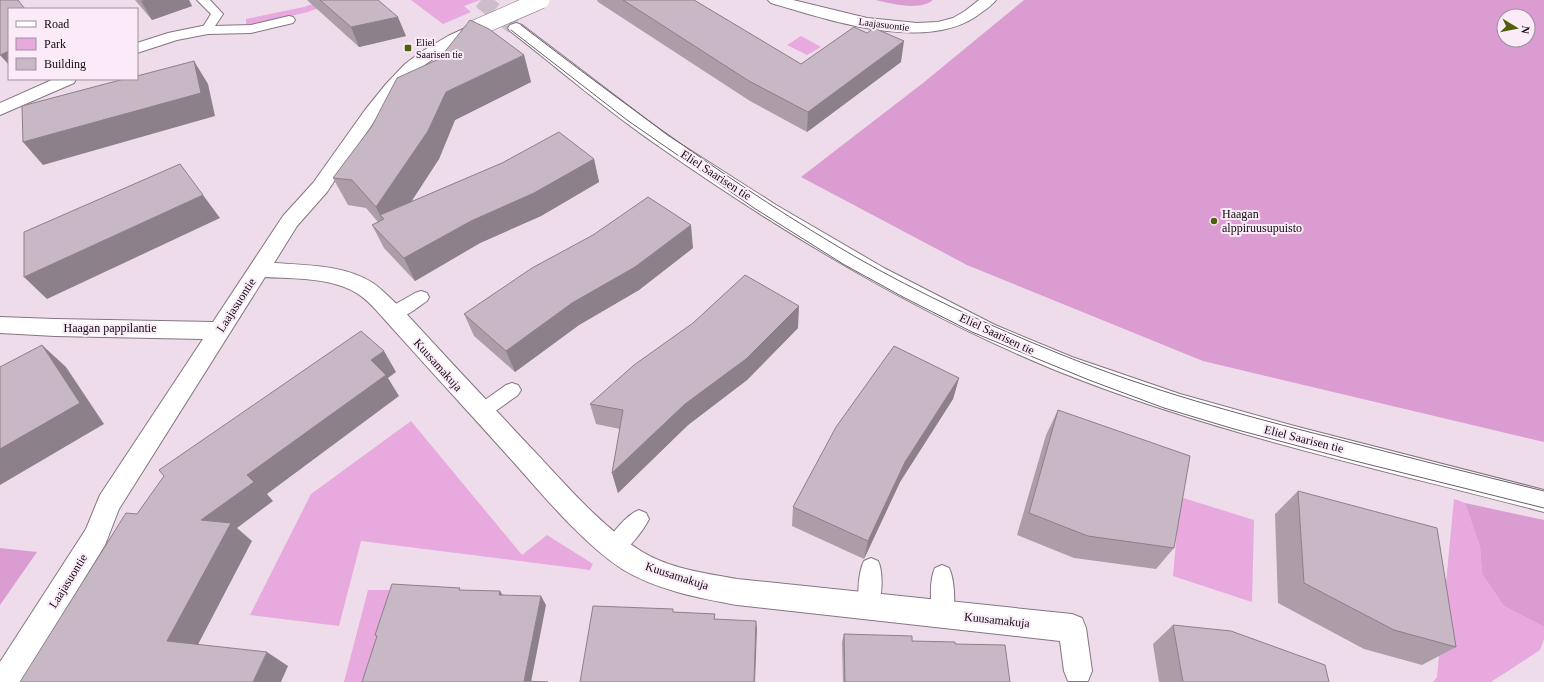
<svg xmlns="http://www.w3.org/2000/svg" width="1544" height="682" font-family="Georgia,serif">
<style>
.green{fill:#e7a9de}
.forest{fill:#da9cd1;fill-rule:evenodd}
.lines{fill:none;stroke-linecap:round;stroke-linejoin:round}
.minor-tunnel{stroke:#cdbdca;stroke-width:17;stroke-dasharray:17 8;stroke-linecap:butt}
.service-casing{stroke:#857582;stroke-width:2}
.minor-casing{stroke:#857582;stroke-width:2}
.service{fill:#fff;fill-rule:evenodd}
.minor{fill:#fff;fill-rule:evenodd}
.tram{stroke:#695e67;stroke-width:1}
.minor-bridge-casing{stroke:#857582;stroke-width:18;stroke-linecap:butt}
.minor-bridge{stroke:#fff;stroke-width:17}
.wall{fill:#ac9da9}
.shaded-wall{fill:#8c808a}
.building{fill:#c8b7c5;stroke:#8c808a}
.poi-dot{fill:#4f6108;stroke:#fbeaf8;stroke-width:1.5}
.labels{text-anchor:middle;stroke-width:4;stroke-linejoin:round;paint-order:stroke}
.far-street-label{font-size:10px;fill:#100b10;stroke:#fbeaf8}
.far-poi-label{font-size:10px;fill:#100b10;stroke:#fbeaf8;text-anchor:start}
.street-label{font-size:12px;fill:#100b10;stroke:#fbeaf8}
.poi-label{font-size:12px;fill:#100b10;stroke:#fbeaf8;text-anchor:start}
</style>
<rect width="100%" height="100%" fill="#eedceb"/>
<path class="green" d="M324,0H340L308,12L246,26V19L304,7Z
M411,0H480L464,6L471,12L443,24Z
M801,36L821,47L807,55L787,45Z
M411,421L522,555L547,535L593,564L590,570L361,541L339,626L250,615L311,494Z
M1180,497L1254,520L1252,602L1173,576Z
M1454,499L1465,503L1480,547L1482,574L1504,606L1544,627V639L1540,650L1491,682H1433L1437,677Z
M368,590H401L373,682H344Z"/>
<path class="forest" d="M876,0H933C920,11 892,4 876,0Z
M1024,0H1544V442L1203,361L967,265L801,177L923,83ZM1504,16H1528V40H1504Z
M1465,503L1544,520V627L1504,606L1482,574L1480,547Z
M0,548L37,552L0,605Z"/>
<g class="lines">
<path class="minor-tunnel" d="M481,0L516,28"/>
<defs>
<path id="service" d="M197,0H210L223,14L215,26L251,25L289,16L293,17L295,20L293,23L251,33L207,34L203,33L201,30L211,14Z
M421,291L427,293L429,297L427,301C416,308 400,323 387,319L385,314L387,309L415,293Z
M512,383L518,385L521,390L518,395L487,417L481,420L475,417L472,412L475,407L506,385Z
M639,510L646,513L649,519C643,531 626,553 614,558L607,555L604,548C609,536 627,514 639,510Z
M871,558L878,561C884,573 882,601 876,613L869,616L862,613C856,601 858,573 864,561Z
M942,565L949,568C955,580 956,609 951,621L943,625L935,621C930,609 929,580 935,568Z"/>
<path id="minor" d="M768,0H793L867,18L917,23L938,22L953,18L965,11L979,0H996C992,5 987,9 982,12C930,55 829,20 771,3Z
M516,23L522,25L668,136L776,205L884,268L995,325L1072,357L1180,394L1298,427L1544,490V512C1381,469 1211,433 1055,370C914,312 781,232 657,145C606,110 559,69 510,31L508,28L510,25Z
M207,25L213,27L215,30L213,33L177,40L137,53V43L168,33Z
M472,25L478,27L480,30L478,33L433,59L416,71L398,91L377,117L327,192L297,226L274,263C306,265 345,265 373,283C383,290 392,300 401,308C445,356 490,404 535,452C566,485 603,528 641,551C670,569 705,573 737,579L1072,614L1082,618L1086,628L1092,671L1088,681H1068L1064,671L1060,641L737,605C699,598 656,590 622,569C584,544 547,500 517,466C473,417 429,369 385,320C377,311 369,301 358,294C332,277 295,279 265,277L119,509L105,545L21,682H0V662L86,529L100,495L203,339L55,336L0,333V317L55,319L213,322L283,216L313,183L365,110L386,84L405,64L421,52L448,36Z
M54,79H76L74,83L0,115V103Z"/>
</defs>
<use href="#service" class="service-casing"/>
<use href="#minor" class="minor-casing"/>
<use href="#service" class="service"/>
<use href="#minor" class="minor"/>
<path class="tram" d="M521,25C628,107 737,188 854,256C920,294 990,326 1060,354C1149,390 1241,415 1333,438C1403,456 1474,474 1544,491
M511,30L627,120L754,208L843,264L903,297L972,332L1089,380L1164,408L1234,429L1355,461L1544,508"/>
<defs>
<path id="minor-bridge" d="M472,30L541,0"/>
</defs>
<use href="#minor-bridge" class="minor-bridge-casing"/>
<use href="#minor-bridge" class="minor-bridge"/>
</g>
<path class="wall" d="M135,0H189L192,6L152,20Z
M307,0H378L406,36L359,47Z
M597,0H694L801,64L901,62L807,132L750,101L598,2Z
M524,55L531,82L455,120L439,159L411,201L594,159L599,182L541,216L480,243L415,281L384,248L372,225L378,222L366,208L348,205L333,178Z
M693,248L639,290L579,325L515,372L474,336L464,314Z
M798,328L747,380L688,425L618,493L612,473L620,429L596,424L590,404Z
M959,378L953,399L900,482L864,559L792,526L793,507Z
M1058,410L1174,548L1156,569L1074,558L1017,535L1046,435Z
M1298,491L1456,647L1422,665L1364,649L1278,603L1275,514Z
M1173,625L1329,682H1159L1153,644Z
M844,634L912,641L955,644L1010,682H843L842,642Z"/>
<path class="shaded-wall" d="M144,0H189L192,6L152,20L141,1Z
M398,17L406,36L359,47L351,27Z
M904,41L901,62L807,132L808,112Z
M9,51V65L0,55Z
M524,55L531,82L455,120L439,159L391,233L384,219L380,215L390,234L389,235L376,207L446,92Z
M194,61L208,84L215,116L43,165L23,142Z
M594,159L599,182L541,216L480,243L415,281L404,258L471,221Z
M203,195L220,218L47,299L24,277Z
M691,225L693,248L639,290L579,325L515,372L506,351L572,303Z
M799,306L798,328L747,380L688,425L618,493L612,473L685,404Z
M42,345L66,367L104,424L0,485V449Z
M384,351L396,372L388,378L399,396L267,494L273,501L237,528L252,541L192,656L167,641L201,520L247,475L371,360Z
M959,378L953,399L900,482L864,559L868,541L905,462Z
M500,591L506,600L499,595Z
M541,596L546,605L531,682L524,681Z
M756,621L757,629L755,682H754Z
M267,652L288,666L281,682H253Z"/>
<path class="building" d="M0,0H18L25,9H9V51L0,55Z
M320,0H378L398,17L351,27Z
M623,0H694L801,64L854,27L867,33L874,28L904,41L808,112L749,81Z
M470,20L489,29L524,55L446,92L428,131L376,207L352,180L333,178L372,126L397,78L439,59Z
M194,61L201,93L23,142L22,106L124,79H137V76Z
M559,132L594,159L534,193L471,221L404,258L372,225L384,219L380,215L502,163Z
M180,164L203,195L24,277V232Z
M648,197L691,225L635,267L572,303L506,351L464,314L532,268L593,235Z
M745,275L799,306L746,359L685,404L612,473L623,410L590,404L634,365L693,323Z
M361,331L384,351L371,360L386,375L247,475L254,482L201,520L231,523L167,641L267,652L253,682H20L126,513L137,514L164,476L159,470Z
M42,345L80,403L0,449V367Z
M894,346L959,378L905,462L868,541L793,507L836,427Z
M1058,410L1190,456L1174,548L1088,536L1029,513Z
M1298,491L1437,528L1456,647L1394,630L1304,583Z
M392,584L460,588L459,590L500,591L499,595L541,596L524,681L548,682H362L377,636L375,635Z
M593,606L673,609V612L715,614L714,619L756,621L754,682H580Z
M1173,625L1231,631L1325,665L1329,682H1183Z
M844,634L912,636V641L955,642V644L1005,645L1010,682H845Z"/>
<g class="poi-dot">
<rect x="404" y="44" width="8" height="8" rx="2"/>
<circle cx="1214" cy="221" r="4"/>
</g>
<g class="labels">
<g class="far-street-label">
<text transform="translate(884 24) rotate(7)" y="4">Laajasuontie</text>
</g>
<g class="far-poi-label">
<text x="416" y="46">Eliel<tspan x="416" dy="12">Saarisen tie</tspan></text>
</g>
<g class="street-label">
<text transform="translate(716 175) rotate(33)" y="4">Eliel Saarisen tie</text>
<text transform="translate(236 305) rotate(-57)" y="4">Laajasuontie</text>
<text x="110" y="332">Haagan pappilantie</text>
<text transform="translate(997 334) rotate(25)" y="4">Eliel Saarisen tie</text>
<text transform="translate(438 365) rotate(48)" y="4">Kuusamakuja</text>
<text transform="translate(1304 439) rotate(14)" y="4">Eliel Saarisen tie</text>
<text transform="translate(677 576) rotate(18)" y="4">Kuusamakuja</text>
<text transform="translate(68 581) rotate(-58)" y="4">Laajasuontie</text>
<text transform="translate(997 620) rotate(6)" y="4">Kuusamakuja</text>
</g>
<g class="poi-label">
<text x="1222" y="218">Haagan<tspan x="1222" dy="14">alppiruusupuisto</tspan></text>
</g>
</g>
<rect x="8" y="8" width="130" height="72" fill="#fbeaf8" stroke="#9d919b"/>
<rect x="16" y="21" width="20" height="6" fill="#ffffff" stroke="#9d919b"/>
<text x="44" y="28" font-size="12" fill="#100b10">Road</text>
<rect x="16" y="38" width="20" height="12" fill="#e7a9de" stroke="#9d919b"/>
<text x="44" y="48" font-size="12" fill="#100b10">Park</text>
<rect x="16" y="58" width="20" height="12" fill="#c8b7c5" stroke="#9d919b"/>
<text x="44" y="68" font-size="12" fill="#100b10">Building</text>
<g transform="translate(1516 28) rotate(100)"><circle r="19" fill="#fbeaf8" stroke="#9d919b"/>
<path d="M0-3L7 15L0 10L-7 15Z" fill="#4f6108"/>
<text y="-6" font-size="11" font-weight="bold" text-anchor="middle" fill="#100b10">N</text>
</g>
</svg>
